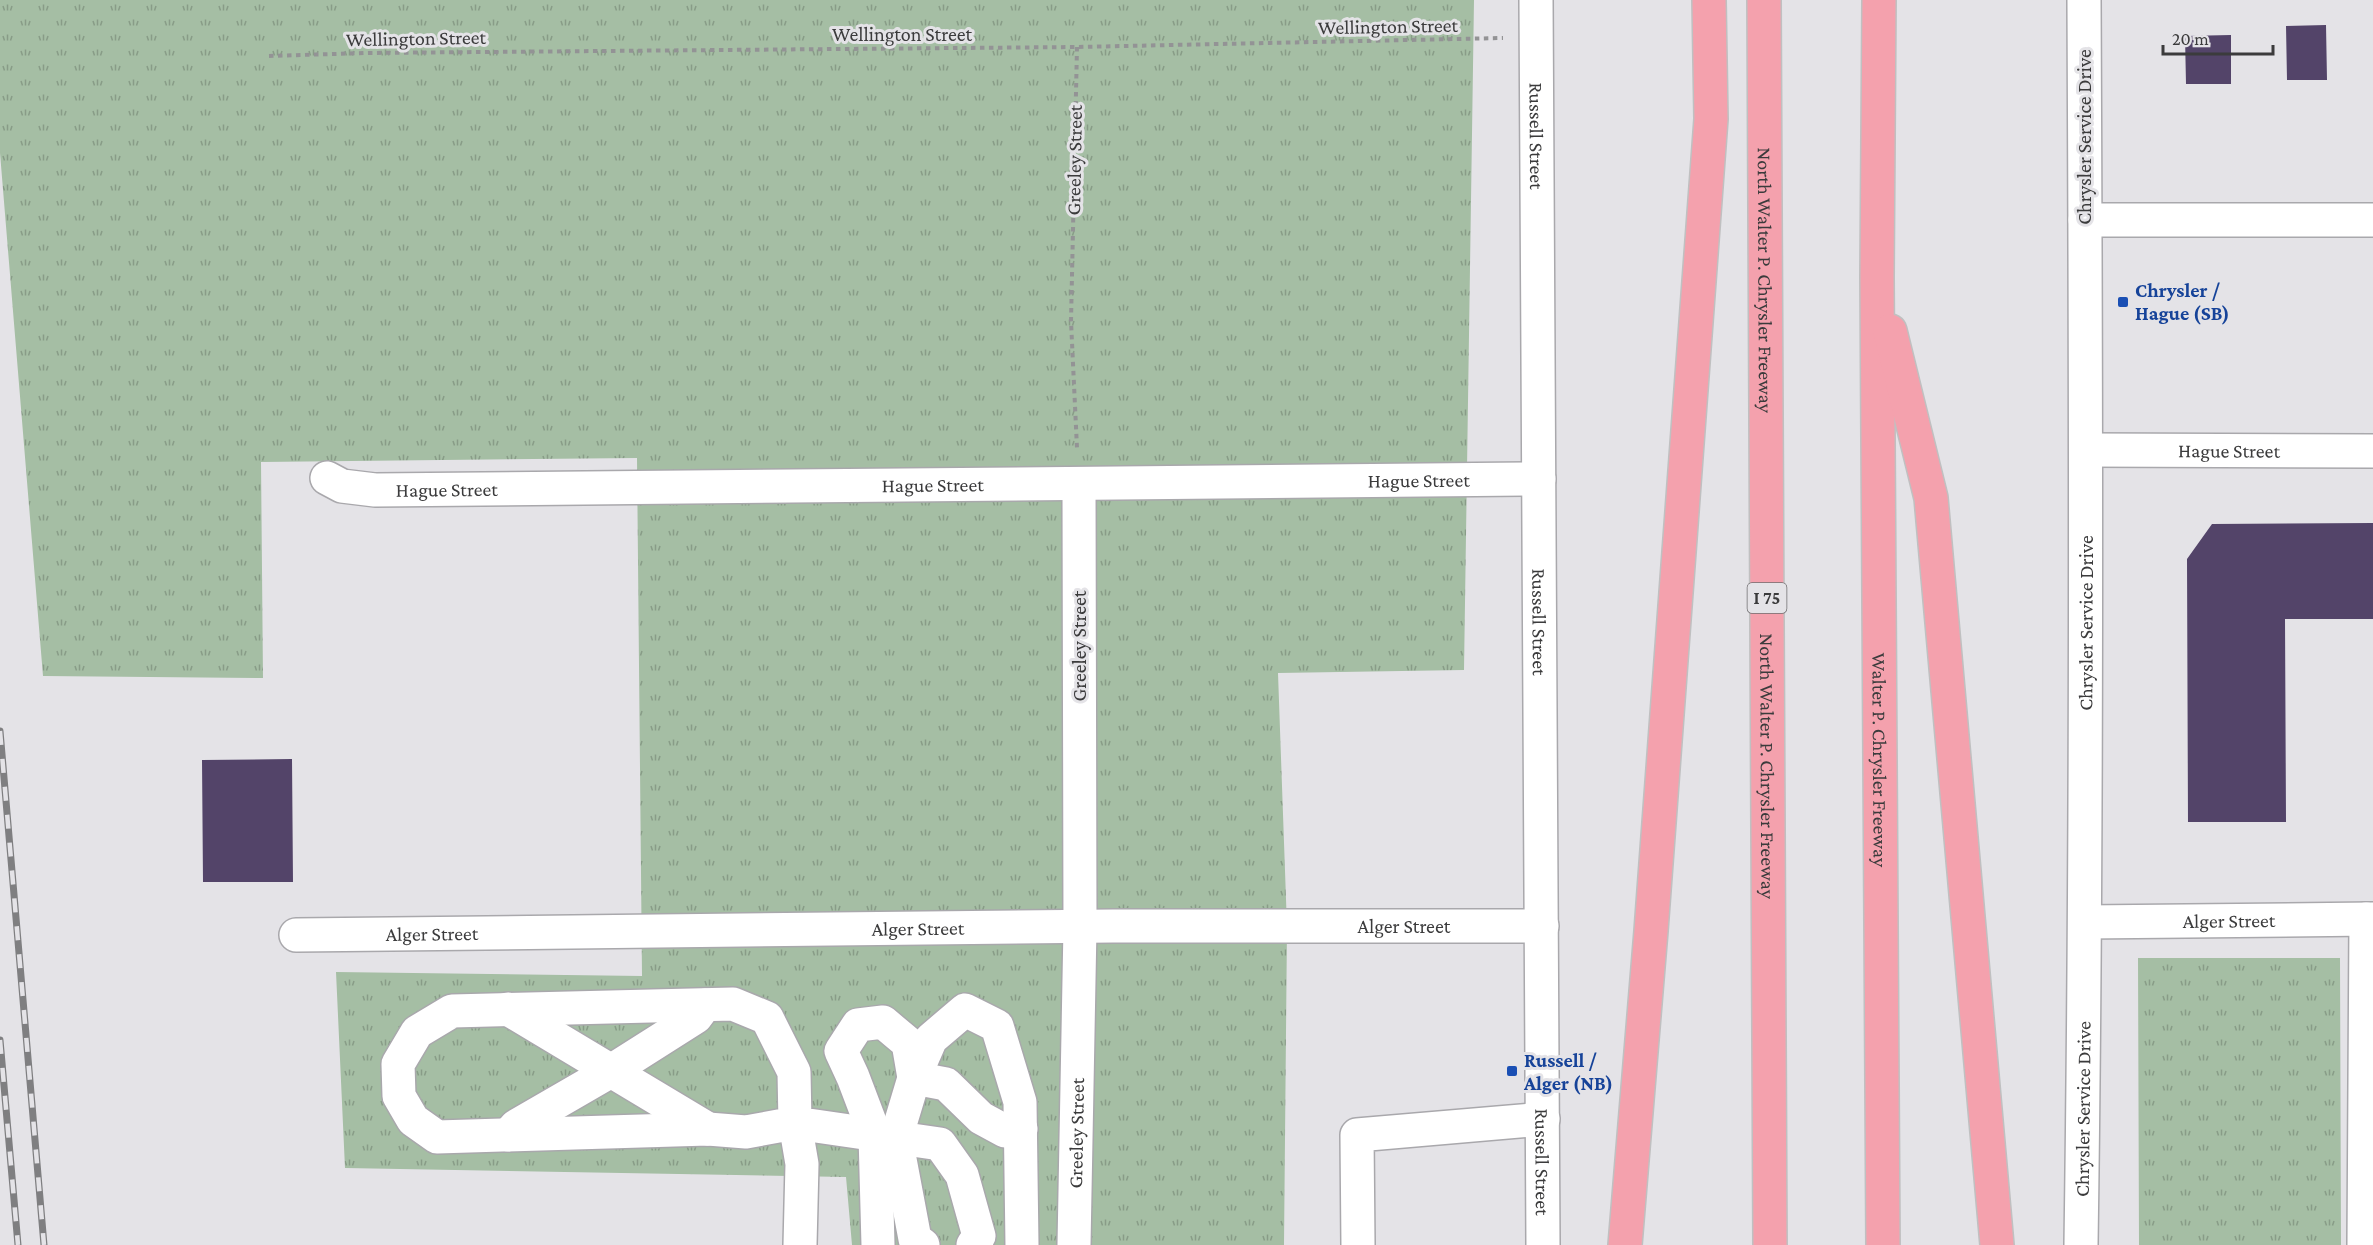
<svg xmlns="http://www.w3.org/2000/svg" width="2373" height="1245" font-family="'Crimson Pro',serif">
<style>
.grass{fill:url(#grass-tufts)}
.building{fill:#534469}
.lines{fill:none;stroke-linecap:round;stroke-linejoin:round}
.minor-casing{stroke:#a9a8ac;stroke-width:36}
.highway-casing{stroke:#c0c0c1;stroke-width:36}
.path{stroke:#939395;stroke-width:4;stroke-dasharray:4.5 4.5;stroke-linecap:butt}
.minor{stroke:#fff;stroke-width:33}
.highway{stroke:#f4a1ad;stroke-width:33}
.rail-casing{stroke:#7f7f81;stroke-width:7}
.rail{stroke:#e4e3e7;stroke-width:4.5;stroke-dasharray:14;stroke-linecap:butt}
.transit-dot{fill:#1a4fb4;stroke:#e4e3e7;stroke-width:2}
.labels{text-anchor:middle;stroke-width:6;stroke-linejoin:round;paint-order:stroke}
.shield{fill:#e4e3e7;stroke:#6e6d6f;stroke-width:1.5}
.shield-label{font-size:18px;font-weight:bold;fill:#3b3b3c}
.street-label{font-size:20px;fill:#3b3b3c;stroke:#e4e3e7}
.transit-label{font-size:20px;font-weight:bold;fill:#164399;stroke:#e4e3e7;text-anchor:start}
</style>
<defs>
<pattern id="grass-tufts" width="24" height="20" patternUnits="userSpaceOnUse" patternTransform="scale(1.5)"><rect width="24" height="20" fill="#a5bea4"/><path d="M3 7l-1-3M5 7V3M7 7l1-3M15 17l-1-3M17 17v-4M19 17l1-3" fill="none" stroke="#889c87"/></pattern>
</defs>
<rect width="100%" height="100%" fill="#e4e3e7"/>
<path class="grass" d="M0,0H1474L1464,670L1278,673L1287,927L1284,1245H852L846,1177L345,1168L336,972L642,976L637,458L261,462L263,678L43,676L0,153Z
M2138,958H2340L2341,1245H2139Z"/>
<path class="building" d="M2326,25L2327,80H2287L2286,26Z
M2231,35V84H2186L2185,36Z
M2373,523V619H2285L2286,822H2188L2187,559L2212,524Z
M292,759L293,882H203L202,760Z"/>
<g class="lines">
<defs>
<g id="minor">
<path id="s1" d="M1536,0L1543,1245"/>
<path d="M2085,220H2373"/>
<path id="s2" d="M2087,450L2373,451"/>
<path id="s3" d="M327,478L342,486L375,490L1539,479"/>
<path id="s4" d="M2085,922L2373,919"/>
<path id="s5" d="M296,935L1113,926H1542"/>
<path d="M508,1009L708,1129"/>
<path d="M914,1078L946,1084L981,1118L1005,1131L1021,1129"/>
<path d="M508,1135L516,1126L611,1071L696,1017L705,1005"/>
<path d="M800,1245L802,1164L795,1123L794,1072L767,1018L733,1004L452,1011L417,1032L398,1064L399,1096L413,1120L437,1137L708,1129L746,1132L795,1123L940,1144L962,1175L979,1236L973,1245"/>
<path d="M878,1245L875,1135L853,1077L841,1051L858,1025L883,1022L908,1043L914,1078"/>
<path d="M923,1245L915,1239L896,1138L914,1078L931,1039L965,1010L997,1026L1020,1102L1022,1245"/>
<path id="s6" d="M1074,1245L1080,927L1079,485"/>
<path d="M1358,1245L1357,1135L1543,1119"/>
<path id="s7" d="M2081,1245C2087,830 2086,415 2084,0"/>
<path d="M2364,1245L2366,919"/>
</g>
<g id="highway">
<path id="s8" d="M1764,0L1770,1245"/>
<path id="s9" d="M1879,0L1877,277L1883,1245"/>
<path d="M1890,331L1931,498L1997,1245"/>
<path d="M1625,1245L1651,931L1711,119L1709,0"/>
</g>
</defs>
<use href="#minor" class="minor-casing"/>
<use href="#highway" class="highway-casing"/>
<path class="path" d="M1077,47L1071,321L1077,448
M269,56L365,53L1077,47L1503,38"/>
<use href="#minor" class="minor"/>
<use href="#highway" class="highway"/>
<defs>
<path id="rail" d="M0,731L44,1245
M0,1040L18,1245"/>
</defs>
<use href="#rail" class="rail-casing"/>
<use href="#rail" class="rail"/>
</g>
<g class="transit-dot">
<rect x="2117" y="296" width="12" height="12" rx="3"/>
<rect x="1506" y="1065" width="12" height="12" rx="3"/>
</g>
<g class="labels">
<rect class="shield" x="1747.5" y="583" width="39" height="30" rx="4.5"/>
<g class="shield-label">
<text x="1767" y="604">I 75</text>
</g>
<g class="street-label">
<text transform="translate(1388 26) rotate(-1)" y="7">Wellington Street</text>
<text x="902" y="41">Wellington Street</text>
<text transform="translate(416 38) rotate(-1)" y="7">Wellington Street</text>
<text dy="7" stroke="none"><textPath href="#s1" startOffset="136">Russell Street</textPath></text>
<text transform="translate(2084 137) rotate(-90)" y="7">Chrysler Service Drive</text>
<text transform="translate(1074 160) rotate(-89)" y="7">Greeley Street</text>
<text dy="7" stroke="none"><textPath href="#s8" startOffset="280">North Walter P. Chrysler Freeway</textPath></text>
<text dy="7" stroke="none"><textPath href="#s2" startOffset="142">Hague Street</textPath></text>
<text dy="7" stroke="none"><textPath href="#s3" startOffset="1094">Hague Street</textPath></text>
<text dy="7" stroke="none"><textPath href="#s3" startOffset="608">Hague Street</textPath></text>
<text dy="7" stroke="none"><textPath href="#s3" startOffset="122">Hague Street</textPath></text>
<text dy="7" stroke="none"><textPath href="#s1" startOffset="622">Russell Street</textPath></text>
<text dy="7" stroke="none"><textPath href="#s7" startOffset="622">Chrysler Service Drive</textPath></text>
<text transform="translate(1079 646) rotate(-90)" y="7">Greeley Street</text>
<text dy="7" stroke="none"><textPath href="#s9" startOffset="760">Walter P. Chrysler Freeway</textPath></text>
<text dy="7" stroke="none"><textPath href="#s8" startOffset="766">North Walter P. Chrysler Freeway</textPath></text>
<text dy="7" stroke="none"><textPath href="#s4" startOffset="144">Alger Street</textPath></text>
<text dy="7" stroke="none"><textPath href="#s5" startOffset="1108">Alger Street</textPath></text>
<text dy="7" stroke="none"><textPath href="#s5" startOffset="622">Alger Street</textPath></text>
<text dy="7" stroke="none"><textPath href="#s5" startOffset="136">Alger Street</textPath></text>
<text dy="7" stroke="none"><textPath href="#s7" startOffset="136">Chrysler Service Drive</textPath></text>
<text dy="7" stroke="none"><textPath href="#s6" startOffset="112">Greeley Street</textPath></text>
<text dy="7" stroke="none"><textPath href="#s1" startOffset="1162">Russell Street</textPath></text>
</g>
<g class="transit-label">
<text x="2135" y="297">Chrysler /<tspan x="2135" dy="23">Hague (SB)</tspan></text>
<text x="1524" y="1067">Russell /<tspan x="1524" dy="23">Alger (NB)</tspan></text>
</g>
</g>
<path d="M2163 45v9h110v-9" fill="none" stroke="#3b3b3c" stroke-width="3"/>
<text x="2172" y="45" font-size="18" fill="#3b3b3c" stroke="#e4e3e7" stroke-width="4.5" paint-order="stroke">20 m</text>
</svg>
